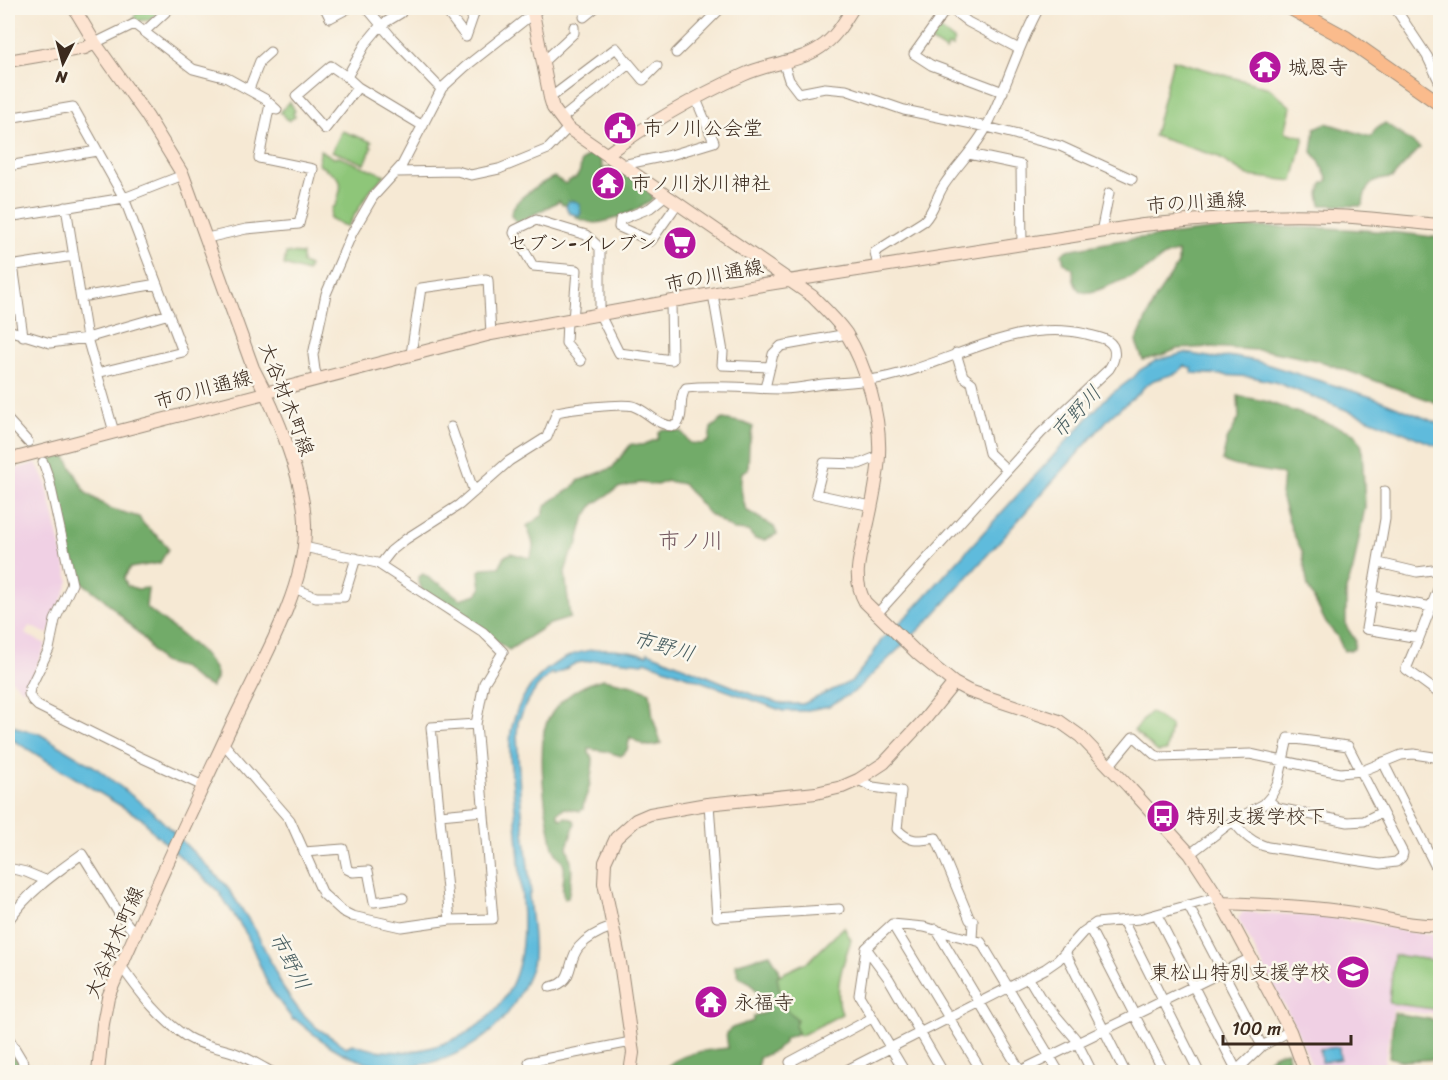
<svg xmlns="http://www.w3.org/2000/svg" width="1448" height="1080" font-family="Sriracha,'Klee One',sans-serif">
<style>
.built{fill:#f0d0e4}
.green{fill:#8ec679;stroke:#64784c;stroke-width:1.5}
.forest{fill:#72ab69;stroke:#566a44;stroke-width:1.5}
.water{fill:#5ebbdc;stroke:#4c727d;stroke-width:1.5}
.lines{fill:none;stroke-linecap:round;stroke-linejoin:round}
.street-casing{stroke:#988a79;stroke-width:11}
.secondary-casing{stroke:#988a79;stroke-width:14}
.primary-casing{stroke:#988a79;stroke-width:16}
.street{stroke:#fff;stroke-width:9}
.secondary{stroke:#fde4d1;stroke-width:12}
.primary{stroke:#fabb8c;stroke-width:14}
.labels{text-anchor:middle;stroke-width:5;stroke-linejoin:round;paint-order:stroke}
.poi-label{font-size:20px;fill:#3b2a1e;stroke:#fbf7ec;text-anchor:start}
.street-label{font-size:20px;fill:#3b2a1e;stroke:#fbf7ec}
.water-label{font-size:21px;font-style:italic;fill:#475d60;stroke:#fbf7ec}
.quarter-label{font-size:22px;fill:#70545c;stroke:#fbf7ec}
</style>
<rect width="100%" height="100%" fill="#fbf7ec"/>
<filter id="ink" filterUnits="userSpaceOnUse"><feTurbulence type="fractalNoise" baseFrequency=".0167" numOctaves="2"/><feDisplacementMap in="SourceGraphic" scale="12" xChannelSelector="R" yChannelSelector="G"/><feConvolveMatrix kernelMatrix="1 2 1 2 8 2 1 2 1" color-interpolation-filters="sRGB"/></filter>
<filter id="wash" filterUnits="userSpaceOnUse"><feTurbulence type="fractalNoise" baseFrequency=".008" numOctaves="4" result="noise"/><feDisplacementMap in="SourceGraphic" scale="24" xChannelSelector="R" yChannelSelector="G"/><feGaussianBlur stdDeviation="1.35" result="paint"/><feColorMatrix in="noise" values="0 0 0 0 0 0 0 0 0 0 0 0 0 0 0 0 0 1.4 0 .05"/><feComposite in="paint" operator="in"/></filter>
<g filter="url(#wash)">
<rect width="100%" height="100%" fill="#f6e9d4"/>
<path class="built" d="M36,463L45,479L69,581L48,634L29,626L25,634L46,644L28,687L25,686L23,690L8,677V471Z
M1243,912L1329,917L1367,923L1412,933L1440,934V1015L1393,1010L1384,1065L1318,1072L1312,1065L1294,1024L1238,918Z"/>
<path class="green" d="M138,8H164L149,20L133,21Z
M936,27L954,40L952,47L948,46L946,51L928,39Z
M1173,60L1269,88L1291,107L1285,132L1304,137L1293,181L1248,176L1216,156L1154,136Z
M290,102L295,111L293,113L295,116L289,121L280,112Z
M342,131L372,142L370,146L372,147L365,164L332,151Z
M320,150L334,158L339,157L385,175L371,189L347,227L330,219L332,208L336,205C344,179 343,179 319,165Z
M286,253L302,254V263L309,266L307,272L284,265Z
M1150,712L1171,726L1166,751L1158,752L1134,731Z
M844,927L851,940C843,964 833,989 842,1014L800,1036L780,999L775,977L809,961Z
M1394,955L1440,961V1010L1389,1003Z"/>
<path class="forest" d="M1326,123L1371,137L1375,130L1385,123L1420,148L1392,178C1373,179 1365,185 1363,204L1360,206L1321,205L1319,194L1322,184L1328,180L1318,159L1312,152L1315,128Z
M591,153L600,157L603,169L614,166L650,191L653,198C644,209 609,222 595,223C589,223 582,219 576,218L570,204L563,205L559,201L518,223L511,216C510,201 541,183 554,177L566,184L568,181L576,178L580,171L581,162Z
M1237,227C1305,227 1373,228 1440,238V404L1320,361L1269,351L1210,347L1177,349L1163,355L1143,360L1136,342L1155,299L1178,264V252C1161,254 1159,262 1146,270C1137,276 1125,279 1115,283C1094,292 1073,304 1073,269L1064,263L1062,254L1067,250L1123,240Z
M1238,396L1265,401L1355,433L1362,447L1365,507L1353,570L1346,589V626L1355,640L1354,649L1344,651L1337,636L1326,623L1308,587L1302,551L1292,531L1281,496L1283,474L1236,466L1222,461L1227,440L1239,418Z
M723,419L744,423L753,427L749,445L748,469L742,472C739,486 742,496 746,510L774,527L777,534L765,540L755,539L748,531L734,530L709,514L683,484L667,481L657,485L640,483L618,488L593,505L584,519L577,546L570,556L565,572L570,618L547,625L509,650L422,590L418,580L419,577L423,574L436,583H439L460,599L477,594L481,589L479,571L484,568L499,567L505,556L511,553L529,558C537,546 531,539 527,526L543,515L545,507L551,501L572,488L578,481L612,468L631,444L642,445L658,439L659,432L663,429L682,432L690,443L703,444L709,441L711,428Z
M62,456L66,457L86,493L109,508L139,517C146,532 160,533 168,549L160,563L130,568L124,578L127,586L138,589L148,588L146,607C163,622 212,654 216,674C217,679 214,683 211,687L198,681L183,668L162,662L151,650L144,639L104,599L80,581L75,574L63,525V516L53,492L54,477L47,460Z
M603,679L633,685L650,692L653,718L661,743C650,750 640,744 630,737L627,750L621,756L605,751L589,749V753L593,758C593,766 590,787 587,794C584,801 583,802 583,809L580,811L565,808L558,812V816L561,819L566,817L574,820L575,824L567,847C574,866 572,877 568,897L565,899C559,888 566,878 564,867C563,859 555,855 553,847C545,810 539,767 544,730C551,704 578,685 603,679Z
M770,954L779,969V974L777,977L782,1002L786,1009L797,1019L795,1026L798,1033L784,1039V1043L774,1051L759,1058L758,1072H662C676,1053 706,1050 728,1048L726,1033L732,1028L753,1021V1016L764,1013L768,1009L751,983L739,977L735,964Z
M1394,1013L1440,1021V1059L1401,1061L1389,1057Z
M1288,1051L1287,1066L1283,1072H1256C1265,1061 1272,1052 1288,1051Z
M8,1054L16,1059L27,1072H8Z"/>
<path class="water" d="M568,201H575L579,204L581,213L579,216L569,213L566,207Z
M1185,353L1214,358L1234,357L1256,361L1375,398L1440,424V447L1275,382L1252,377L1192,373V368L1185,366L1177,373L1154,380L1145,386L1139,393L1111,416L932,617L854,692L829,706L803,711H783L645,661L643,663L605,659L576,663L554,675L551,673L537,687L526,704L518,722L517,734L520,793L531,894H529C530,915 535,938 533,959C532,969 526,980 522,989C497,1044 433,1076 374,1064C342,1058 319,1039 295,1019L293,1020L270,989L247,935L219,892L150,829L144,820L8,737V723L22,730L38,733L95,767L153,812L226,885L256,931L283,988L298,1009L317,1028L346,1047L352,1044C390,1057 425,1054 461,1036C529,1000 526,940 520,874C518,845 516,816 513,788C512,773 509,757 510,743C511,711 529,680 556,663C585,645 615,646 647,655L648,652L756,696L783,704H803L852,681L870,659L882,639L911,612L1106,398L1134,377L1140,370L1157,360Z
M1339,1047L1340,1059L1321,1062L1320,1049Z"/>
</g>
<g filter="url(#ink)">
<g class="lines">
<defs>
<path id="street" d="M325,8L330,18L349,8
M367,8L392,38L441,89
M400,8L401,13L381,25L366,43L347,77L358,87L423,126
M444,8L466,37
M947,8L914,54L931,65L1003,92
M950,8L968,22L1019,49
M1395,8L1427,56L1440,83
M584,17L595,8
M144,32L170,8
M466,37L476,8
M95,43L134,24L193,69L227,78L265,99L277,110
M676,53L721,8
M783,61L789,80L799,93L825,88L846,90L904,110L987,127L1060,146L1132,179
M543,62L574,33V27
M347,77L331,66L296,96L325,129L358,87
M249,89L260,61L270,52
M550,98L616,48L643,80L657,66
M8,118L73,107L124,198L183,352L97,373
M561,119L629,64
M969,154L1021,165L1022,245
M622,165L671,155L714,142L696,99
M8,166L97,151
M397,172L457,171L471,175L499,169L548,149L568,128
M666,195L650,208L620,220L619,227L651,241L678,203
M66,207L87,338L114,432
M8,217L124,198L183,175
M1101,232L1109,193
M207,238L246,229L299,224L313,169L259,158L270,104
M13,265L23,336
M10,266L73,256
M878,267L875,252L924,221C934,211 936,197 944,185C957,165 976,148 987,126C1007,87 1018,45 1039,8
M713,294L723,352L722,365L770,367
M81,297L157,284
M573,320L577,270L533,266L514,233L515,230L536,220L586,235L600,248V315L619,353L672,360L671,303
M567,321L566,343L581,361
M8,330L50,343L87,338L169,314
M956,353L963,376L972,383L989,453L1007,470
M411,354L421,288L486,279L488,280L491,334
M318,379L315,370L313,355L326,294L352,233L373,197L402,165L442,88L465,67L540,8
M765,388L773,354L781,346L847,334
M8,420L28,442
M451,427L474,492
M43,462L49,479L72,584L55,620L49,649L30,688L29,694L32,700L38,706L138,756L203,786
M1385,491V519L1366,629L1419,638L1406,669L1440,694
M871,506L816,494L824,463L859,464L879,456
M1379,563L1417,572L1440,569
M380,565L391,551L406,539L459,505L509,461L547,437L557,412C570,409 621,403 633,406C648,411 658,427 675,426C686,417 677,398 686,388C718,384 750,389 782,389C796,389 810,386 823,384C838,383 854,382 869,380C942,371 1010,316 1086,334C1093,336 1102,337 1108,341C1118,348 1115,360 1109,369L1041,433L876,615
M294,588L316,597H344L356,558
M1373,596L1432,607
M1419,638L1440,584
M223,743L290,820L323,894L342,911L352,916L401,927L450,920L493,919L476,724L484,683L503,652L483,632L377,563L304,547
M1383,762L1440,875
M1109,766L1133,737H1135L1155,755L1160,757L1250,754L1340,773L1362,771L1401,755L1414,754L1440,758
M858,780L873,787L901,791L897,829C910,843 918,841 936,838L970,920L973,921L972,939
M1268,800L1276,807L1283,809L1348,822L1364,821L1382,812
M709,804L717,917L839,909
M440,815L483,811
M304,852L343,849L347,869L353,872L368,871L374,902L403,898
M1190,854L1233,821L1264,804L1271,796L1278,783L1288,738L1348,746L1403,853L1402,857L1396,862L1380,864L1268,847C1252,843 1243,834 1233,821
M8,868L26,872L45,880
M1188,905L1262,1046
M1157,915L1237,1071
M450,920L431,727L476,724
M8,921C28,892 54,874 82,854L118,912L136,935
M1123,921L1199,1072
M892,924L982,1072
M1089,927L1164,1072
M936,929L1021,1072
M866,948L889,979L943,1072
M1065,952L1125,1072
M121,966C140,992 159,1019 187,1037C202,1046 219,1047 235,1053C248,1058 260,1066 272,1072
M1028,977L1040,997L1075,1038L1092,1072
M550,987C576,982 566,962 579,947C588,937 600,931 612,927
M8,1037L29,1072
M529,1062L631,1042
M796,1072L790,1062L872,1018
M843,1072L1045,969L1058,960L1083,932L1096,923L1139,919L1218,897
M905,1072L859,995L866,948L892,924L924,927L981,942L1059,1072
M1018,1072L1251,958
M1235,1072L1262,1046L1290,1031"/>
<path id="secondary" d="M74,8L95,43L147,116L183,175L253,368C275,409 307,485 305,531C304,592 260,665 234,720C191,812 147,904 108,997L103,1024L98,1072
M532,8L550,98L553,108L568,128L812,296C824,308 836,319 846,333C866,365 881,417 879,455C878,478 873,500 868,523C862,550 850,576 865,602L918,654L954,683L969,691L1059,721L1080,736L1128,786L1190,854L1218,897L1290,1031L1305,1072
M8,61L85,48L95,43
M607,154C649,123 695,97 743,75C768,63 798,63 821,47C836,37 844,22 853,8
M8,460L491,334L750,287L1143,225C1205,219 1268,213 1331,216C1367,217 1404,222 1440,225
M1222,903C1266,905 1310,906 1354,913C1384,917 1411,927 1440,925
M630,1072L633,1053L620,962L604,883L605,862L616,838L636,820L650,814L707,804L816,793L842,787L858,780L884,763L925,719L954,683"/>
<path id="primary" d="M1291,8L1346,38L1440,104"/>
</defs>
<use href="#street" class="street-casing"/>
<use href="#secondary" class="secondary-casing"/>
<use href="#primary" class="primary-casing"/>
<use href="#street" class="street"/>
<use href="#secondary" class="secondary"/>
<use href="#primary" class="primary"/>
</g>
</g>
<defs>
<symbol id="temple-disc" viewBox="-11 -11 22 22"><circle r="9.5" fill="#b5179e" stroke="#fbf7ec"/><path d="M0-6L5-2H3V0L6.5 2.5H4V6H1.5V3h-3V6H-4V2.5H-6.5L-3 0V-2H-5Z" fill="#fff"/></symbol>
<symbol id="civic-disc" viewBox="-11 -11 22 22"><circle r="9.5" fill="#b5179e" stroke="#fbf7ec"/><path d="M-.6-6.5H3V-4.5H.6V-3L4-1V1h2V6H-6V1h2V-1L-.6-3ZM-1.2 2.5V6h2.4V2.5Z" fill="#fff"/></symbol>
<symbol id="supermarket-disc" viewBox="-11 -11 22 22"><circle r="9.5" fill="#b5179e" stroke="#fbf7ec"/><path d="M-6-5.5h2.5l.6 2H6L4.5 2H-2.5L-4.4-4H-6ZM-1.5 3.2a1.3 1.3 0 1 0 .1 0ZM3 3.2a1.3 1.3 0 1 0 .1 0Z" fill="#fff"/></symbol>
<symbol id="bus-disc" viewBox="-11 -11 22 22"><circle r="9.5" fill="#b5179e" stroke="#fbf7ec"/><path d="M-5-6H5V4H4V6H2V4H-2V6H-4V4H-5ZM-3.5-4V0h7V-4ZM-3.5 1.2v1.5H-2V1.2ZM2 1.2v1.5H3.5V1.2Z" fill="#fff"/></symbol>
<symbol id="school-disc" viewBox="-11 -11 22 22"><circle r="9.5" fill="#b5179e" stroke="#fbf7ec"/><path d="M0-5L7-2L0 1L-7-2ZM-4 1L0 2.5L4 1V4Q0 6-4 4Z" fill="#fff"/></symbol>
</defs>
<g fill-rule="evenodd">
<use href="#temple-disc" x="1246" y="48" width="38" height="38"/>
<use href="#civic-disc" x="601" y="109" width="38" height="38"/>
<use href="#temple-disc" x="589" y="164" width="38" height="38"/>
<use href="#supermarket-disc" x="661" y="224" width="38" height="38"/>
<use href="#bus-disc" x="1144" y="797" width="38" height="38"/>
<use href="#school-disc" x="1334" y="953" width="38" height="38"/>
<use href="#temple-disc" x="692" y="983" width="38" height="38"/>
</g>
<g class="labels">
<g class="poi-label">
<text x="1288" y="74">城恩寺</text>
<text x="643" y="135">市ノ川公会堂</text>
<text x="631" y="190">市ノ川氷川神社</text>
<text x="657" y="250" text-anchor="end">セブン-イレブン</text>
<text x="1186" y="823">特別支援学校下</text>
<text x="1330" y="979" text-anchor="end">東松山特別支援学校</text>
<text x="734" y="1009">永福寺</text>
</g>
<g class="street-label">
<text transform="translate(1196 202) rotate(-4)" y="7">市の川通線</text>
<text transform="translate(714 275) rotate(-11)" y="7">市の川通線</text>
<text transform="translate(203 389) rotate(-15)" y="7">市の川通線</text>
<text transform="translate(287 399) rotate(69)" y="7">大谷材木町線</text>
<text transform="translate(114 942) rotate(-67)" y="7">大谷材木町線</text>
</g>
<g class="water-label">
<text transform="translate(1076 412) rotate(-47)" y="7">市野川</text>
<text transform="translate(664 646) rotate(16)" y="7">市野川</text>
<text transform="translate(290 961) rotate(62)" y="7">市野川</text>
</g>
<g class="quarter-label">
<text x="691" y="548">市ノ川</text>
</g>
</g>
<rect width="1448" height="1080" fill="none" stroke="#fbf7ec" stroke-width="30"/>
<g transform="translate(63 63) rotate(186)" stroke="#fbf7ec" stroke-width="4.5" paint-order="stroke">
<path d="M0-4.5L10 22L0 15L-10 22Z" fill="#3b2a1e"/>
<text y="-9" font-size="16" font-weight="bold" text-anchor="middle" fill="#3b2a1e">N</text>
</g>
<path d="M1223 1035v9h128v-9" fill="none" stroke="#3b2a1e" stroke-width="3"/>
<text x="1232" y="1035" font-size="18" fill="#3b2a1e" stroke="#fbf7ec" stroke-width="4.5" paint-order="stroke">100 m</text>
</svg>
